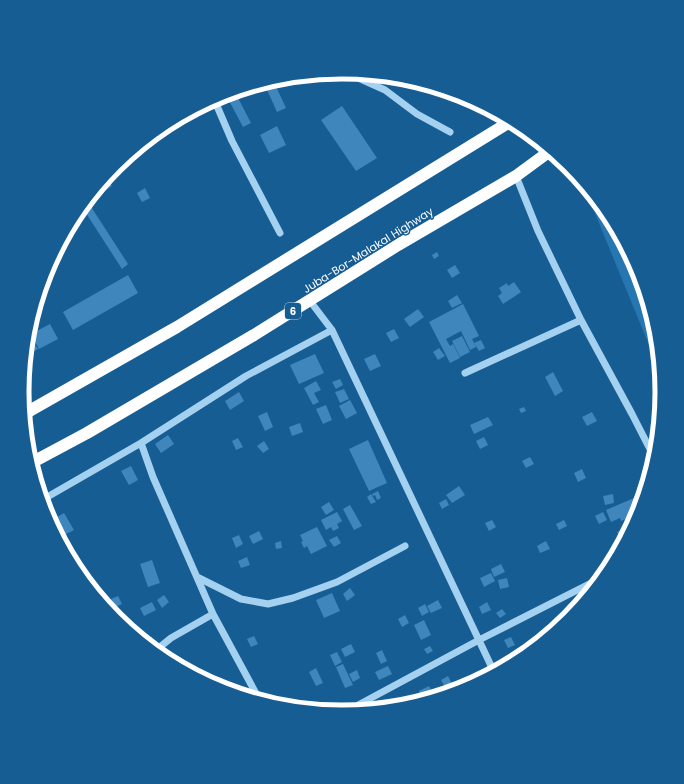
<svg xmlns="http://www.w3.org/2000/svg" width="684" height="784" font-family="Poppins,sans-serif">
<style>
.green{fill:#2576b1}
.building{fill:#3e86bc}
.lines{fill:none;stroke-linecap:round;stroke-linejoin:round}
.minor{stroke:#a5d1f1;stroke-width:7}
.highway{stroke:#fff;stroke-width:12}
.labels{text-anchor:middle;stroke-width:3;stroke-linejoin:round;paint-order:stroke}
.shield{fill:#165d94;stroke:#b9cedf;stroke-width:1}
.shield-label{font-size:10px;font-weight:bold;fill:#fff}
.street-label{font-size:11px;fill:#fff;stroke:#165d94}
.rim{fill:none;stroke:#fff;stroke-width:5}
</style>
<rect width="100%" height="100%" fill="#165d94"/>
<path class="green" d="M583,184L608,214L638,270L656,330L660,372Z"/>
<path class="building" d="M273,80L286,108L277,112L264,83Z
M235,92L251,123L243,127L226,95Z
M342,106L377,158L356,171L321,120Z
M277,126L286,145L269,153L260,135Z
M107,179L112,186L88,202L128,264L122,269L82,207L103,181Z
M145,188L150,198L142,202L137,193Z
M437,252L439,256L434,259L432,255Z
M455,265L460,273L452,278L447,270Z
M128,275L138,293L73,330L63,312Z
M514,282L521,292L503,304L498,296L502,293L499,288L507,283L508,286Z
M457,295L462,303L452,308L448,301Z
M463,304L479,336L472,339L476,347L470,350L461,331L446,339L450,346L453,344L460,358L450,363L429,322Z
M418,309L424,317L410,327L404,319Z
M50,324L58,339L39,349L31,334Z
M394,329L399,338L391,342L386,333Z
M462,336L470,352L460,357L452,341Z
M31,339L38,349L26,356L27,341Z
M481,340L485,348L479,351L474,343Z
M439,348L445,356L438,360L433,352Z
M315,354L324,373L299,384L290,365Z
M375,354L381,366L370,371L364,359Z
M553,372L563,391L555,396L545,377Z
M340,379L343,385L336,389L332,382Z
M316,381L321,390L314,393L319,402L313,405L304,388Z
M344,389L349,399L340,403L335,392Z
M239,392L244,401L230,410L225,401Z
M350,400L357,413L346,419L339,406Z
M326,405L332,420L323,424L316,409Z
M524,407L526,411L521,413L519,409Z
M267,412L273,427L265,431L258,416Z
M592,412L597,421L587,426L582,417Z
M488,417L493,425L474,434L470,425Z
M300,423L303,432L292,436L289,427Z
M168,435L174,444L161,453L155,444Z
M484,437L488,445L480,449L476,441Z
M238,438L243,447L236,450L232,441Z
M368,440L387,483L369,491L349,449Z
M264,441L269,449L263,453L257,446Z
M530,457L534,464L526,468L522,461Z
M131,466L138,480L129,485L121,471Z
M582,469L586,478L578,482L574,473Z
M459,486L465,495L452,503L446,495Z
M378,491L381,498L377,500L375,495L373,496L372,494Z
M371,494L376,502L371,504L367,497Z
M613,494L614,503L605,505L603,496Z
M634,498L639,509L629,513L631,517L621,521L620,518L611,522L606,510Z
M446,499L449,505L442,509L439,503Z
M329,502L334,510L326,515L321,507Z
M350,505L362,526L354,530L343,509Z
M337,512L342,521L337,524L339,528L333,531L331,527L326,530L321,520Z
M603,512L607,520L599,524L595,516Z
M64,513L74,530L64,535L59,526L54,529L50,521Z
M492,520L496,527L489,531L485,523Z
M564,520L567,526L559,530L556,524Z
M317,527L327,546L311,554L307,546L304,548L301,542L303,541L300,535Z
M625,528L627,533L625,538L621,540L617,532Z
M259,531L263,539L253,544L249,536Z
M239,535L243,544L236,548L232,538Z
M337,536L341,543L334,547L329,540Z
M281,541L282,548L276,549L275,543Z
M546,541L550,549L540,553L537,546Z
M247,557L250,565L241,568L238,561Z
M152,560L160,583L148,587L140,564Z
M501,564L505,572L494,577L491,569Z
M491,573L495,581L484,587L480,578Z
M507,578L509,587L500,589L498,580Z
M350,588L355,595L347,601L343,594Z
M332,593L340,611L324,618L316,600Z
M164,595L169,602L162,608L157,600Z
M118,596L122,604L115,607L111,599Z
M438,600L442,608L431,613L427,606Z
M152,602L156,610L144,616L140,608Z
M487,602L491,610L482,614L479,607Z
M425,604L429,612L422,616L418,608Z
M502,609L506,614L500,618L496,613Z
M405,615L409,623L402,627L398,619Z
M424,620L431,635L421,640L414,625Z
M549,625L552,631L547,633L544,628Z
M254,636L258,644L251,647L247,639Z
M511,637L515,645L508,648L504,640Z
M351,644L355,652L345,657L341,649Z
M430,646L433,651L427,654L424,649Z
M382,650L387,661L381,664L376,653Z
M337,652L342,662L335,666L330,655Z
M343,664L353,685L345,688L336,667Z
M388,666L392,674L379,680L375,672Z
M316,668L323,683L316,686L309,672Z
M357,670L360,678L353,682L349,674Z
M448,676L452,684L445,687L441,680Z
M429,686L433,694L422,699L419,691Z
M443,689L446,693L436,696L435,693Z
M418,695L421,701L413,703L411,699Z"/>
<g class="lines">
<path class="minor" d="M350,73L356,77L385,90L417,114L450,132
M214,99L232,141L280,233
M516,176L538,231L581,320L632,414L655,459
M310,301L332,330L494,672
M465,373L581,320
M141,443L153,477L213,614L259,699
M42,500L141,443L246,376L332,330
M197,577L241,599L268,604L293,598L337,582L405,546
M155,651L171,638L213,614
M347,711L479,640L601,578"/>
<path class="highway" d="M24,414L177,327L511,121
M31,463L87,433L254,335L398,245L516,176L550,151"/>
</g>
<g class="labels">
<rect class="shield" x="285" y="303" width="16" height="16" rx="3"/>
<g class="shield-label">
<text x="293" y="315">6</text>
</g>
<g class="street-label">
<text transform="translate(368 250) rotate(-32)" y="4">Juba-Bor-Malakal Highway</text>
</g>
</g>
<path d="M0 0H684V784H0ZM29 392a313 313 0 1 1 626 0a313 313 0 1 1-626 0Z" fill="#165d94" fill-rule="evenodd"/>
<path class="rim" d="M29 392a313 313 0 1 1 626 0a313 313 0 1 1-626 0Z"/>
</svg>
